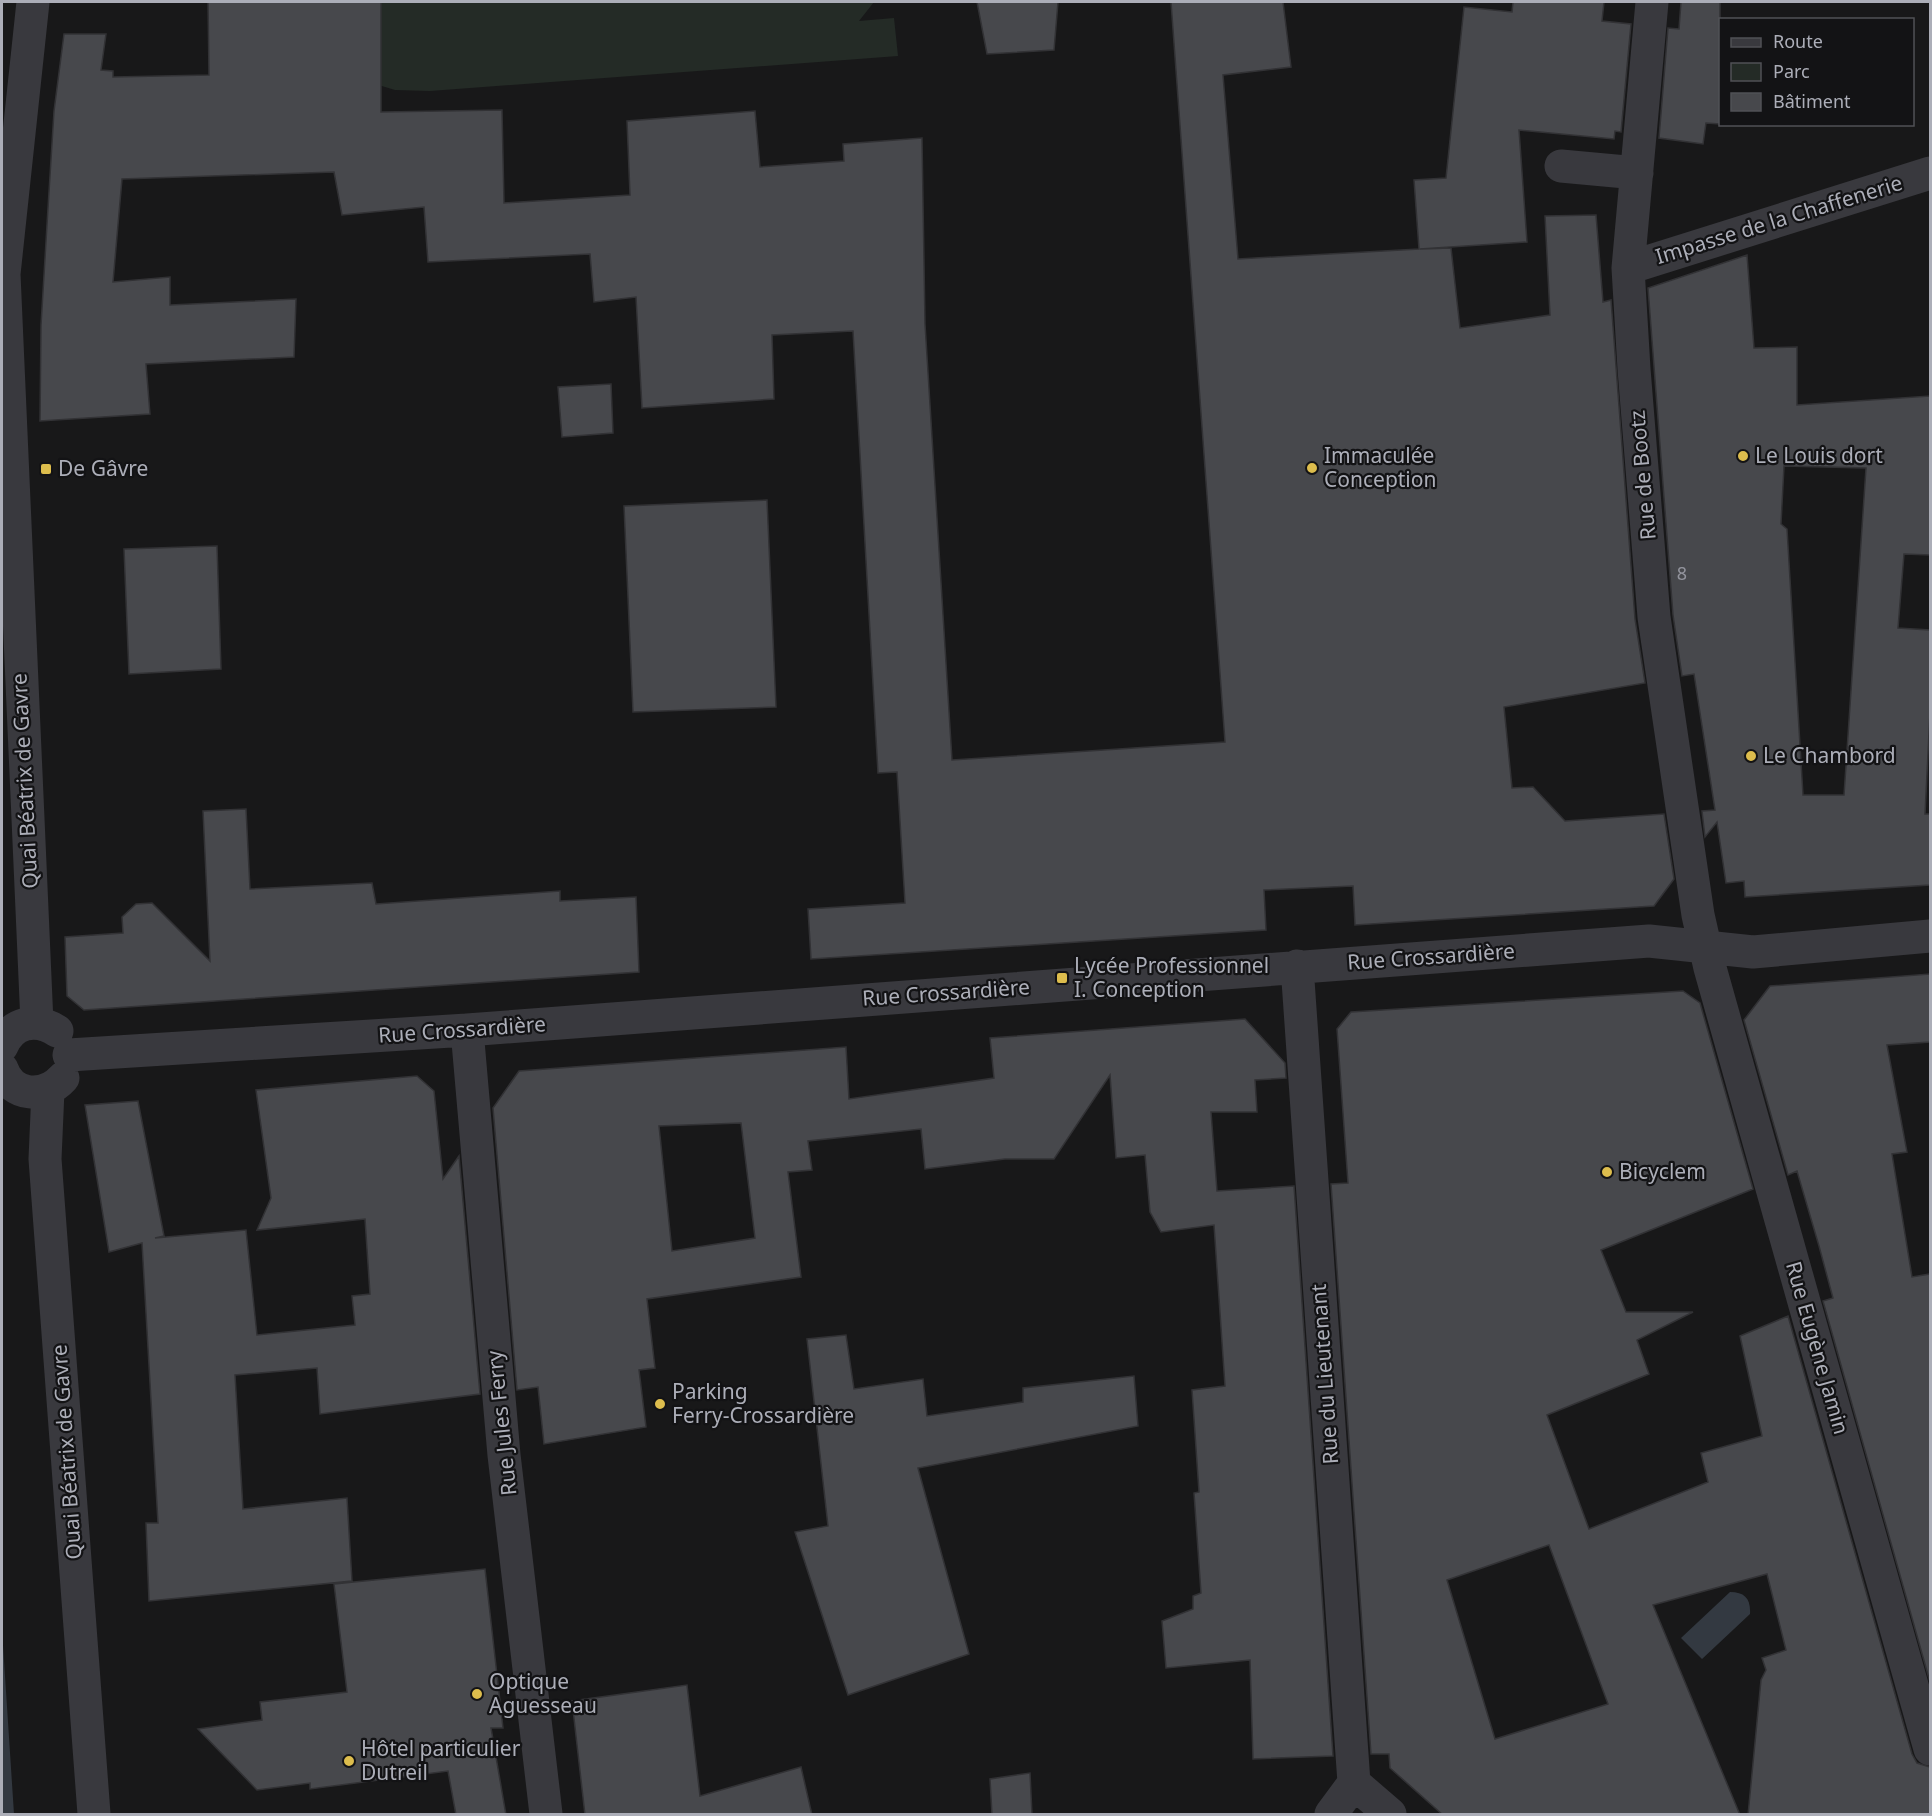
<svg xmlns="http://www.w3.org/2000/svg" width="1932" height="1816" font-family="'Noto Sans',sans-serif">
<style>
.green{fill:#242b26}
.water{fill:#333941}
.building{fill:#47484c;stroke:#323235;stroke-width:1.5;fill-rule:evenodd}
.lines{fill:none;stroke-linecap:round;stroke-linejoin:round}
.minor{stroke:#39393e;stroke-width:33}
.poi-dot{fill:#ddbd4d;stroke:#131315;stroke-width:2}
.labels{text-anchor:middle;stroke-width:4.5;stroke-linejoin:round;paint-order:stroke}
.number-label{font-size:18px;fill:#93949d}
.street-label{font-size:21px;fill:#acaeb8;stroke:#131315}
.poi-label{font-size:21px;fill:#acaeb8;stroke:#131315;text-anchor:start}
</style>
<rect width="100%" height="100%" fill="#181819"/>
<path class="green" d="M281,2H874L859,21L894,18L898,56L430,91L395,90L362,80L285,12Z"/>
<path class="water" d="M1730,1592C1745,1592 1751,1599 1750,1614L1702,1659L1681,1638Z
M2,1630L14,1814H2Z"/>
<path class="building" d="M208,2H381V112L502,110L504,203L630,195L627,121L755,111L760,167L844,161L843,144L922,138L925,324L952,760L1225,742L1171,2H1283L1291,67L1223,75L1238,259L1419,249L1414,180L1446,178L1464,7L1512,12L1513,2H1604L1602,21L1631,24L1621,132L1615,131L1614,139L1519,130L1527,242L1420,249L1451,248L1460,328L1550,315L1545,216L1596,215L1603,302L1611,300L1635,619L1645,683L1504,707L1512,788L1533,787L1565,821L1664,814L1674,879L1654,906L1355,925L1353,886L1264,890L1266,930L811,959L808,909L905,903L897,772L878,773L853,331L772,335L774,399L642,408L636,297L594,302L590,254L428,262L424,207L342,215L334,172L122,179L113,282L170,277V305L296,299L294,357L146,364L150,414L40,421L41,325L48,208L54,111L64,34H106L101,70L113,71V77L209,75Z
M977,2H1058L1054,50L987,54Z
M1681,2H1720V124L1706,123L1703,144L1659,138L1668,28L1679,29Z
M1747,255L1754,348L1797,347V405L1930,396V555L1904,554L1898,628L1930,630V713L1925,814H1930V885L1745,897L1744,881L1726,883L1717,822L1705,837L1702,811L1715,810L1694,674L1682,676L1673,615L1648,288ZM1784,466L1866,468L1844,795H1803L1787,529L1781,524Z
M611,384L613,433L562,437L558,387Z
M767,500L776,707L633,712L624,506Z
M217,546L221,669L129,674L124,549Z
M246,809L250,889L372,883L376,904L560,891V901L636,897L639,972L84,1010L67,996L65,937L123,933L122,917L136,904L152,903L210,961L203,811Z
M1930,974V1042L1887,1045L1907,1152L1892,1154L1912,1277L1930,1274V1682L1823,1301L1833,1298L1819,1246L1797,1171L1788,1175L1744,1020L1770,986Z
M1683,991L1700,1003L1753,1189L1601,1250L1626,1312H1693L1637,1340L1649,1374L1547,1415L1589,1529L1708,1482L1701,1453L1762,1436L1740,1336L1788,1316L1912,1754L1917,1763L1930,1767V1815H1748L1761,1680L1766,1670L1762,1658L1786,1650L1767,1574L1653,1605L1740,1815H1443L1390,1768L1389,1754H1371L1331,1184L1348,1183L1337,1029L1351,1012ZM1549,1545L1608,1704L1495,1739L1447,1580Z
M1245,1019L1285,1063L1286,1078L1255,1080L1257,1112H1211L1217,1191L1294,1186L1333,1756L1253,1759L1250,1660L1166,1668L1162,1621L1193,1609V1596L1201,1593L1194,1493L1199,1492L1192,1390L1225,1386L1214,1225L1161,1232L1150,1212L1145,1155L1116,1158L1110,1075L1054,1159H1005L925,1169L921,1129L808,1141L812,1170L788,1172L801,1277L647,1299L655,1368L639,1370L646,1427L544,1444L538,1387L517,1390L493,1108L519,1071L846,1047L849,1099L994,1078L990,1038ZM741,1123L755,1238L672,1251L659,1126Z
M417,1076L434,1091L443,1179L459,1156L480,1394L320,1414L317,1368L235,1375L243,1509L347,1498L352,1581L149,1601L146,1523H158L142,1243L109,1252L85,1105L138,1101L164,1236L155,1238L246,1230L257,1335L355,1325L352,1296L370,1294L365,1219L257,1230L271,1198L256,1090Z
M846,1335L854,1389L923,1379L927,1416L1023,1402V1388L1134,1376L1138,1426L918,1468L969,1654L848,1695L795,1532L828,1526L807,1339Z
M485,1569L503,1728H491L506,1815H456L448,1771L310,1789V1783L257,1790L198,1729L262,1720L260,1702L347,1692L334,1584Z
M687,1685L700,1796L801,1767L812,1815H585L572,1701Z
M1030,1773L1032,1815H992L990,1779Z"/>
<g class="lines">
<path class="minor" d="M33,2L4,274L37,1023
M1652,2L1628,268L1634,369L1654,617L1698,915L1710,968L1930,1749
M1561,166L1637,173
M1628,268L1930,173
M1297,966L1354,1783
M467,1030L504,1455L546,1814
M2,1046C12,1022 36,1017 57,1031
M69,1055L467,1030L1649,941L1753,952L1930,936
M2,1069C12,1098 45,1098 63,1078
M48,1090L45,1159L94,1814
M1331,1814L1354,1783L1390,1814"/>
</g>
<g class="poi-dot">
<circle cx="1743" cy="456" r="6"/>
<circle cx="1312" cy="468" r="6"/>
<rect x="40" y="463" width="12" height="12" rx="3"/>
<circle cx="1751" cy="756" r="6"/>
<rect x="1056" y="972" width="12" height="12" rx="3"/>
<circle cx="1607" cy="1172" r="6"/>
<circle cx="660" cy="1404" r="6"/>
<circle cx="477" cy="1694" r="6"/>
<circle cx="349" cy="1761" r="6"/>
</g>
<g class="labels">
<g class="number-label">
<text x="1682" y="580">8</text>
</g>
<g class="street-label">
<text transform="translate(1779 220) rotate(-17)" y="7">Impasse de la Chaffenerie</text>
<text transform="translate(1643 475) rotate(-95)" y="7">Rue de Bootz</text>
<text transform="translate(25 781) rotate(-93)" y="7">Quai Béatrix de Gavre</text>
<text transform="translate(1431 957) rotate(-4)" y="7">Rue Crossardière</text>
<text transform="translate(946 993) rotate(-4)" y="7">Rue Crossardière</text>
<text transform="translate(462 1030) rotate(-4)" y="7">Rue Crossardière</text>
<text transform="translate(1817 1348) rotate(74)" y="7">Rue Eugène Jamin</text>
<text transform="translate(1325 1374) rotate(-94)" y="7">Rue du Lieutenant</text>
<text transform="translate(502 1423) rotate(-96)" y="7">Rue Jules Ferry</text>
<text transform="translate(67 1452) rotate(-94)" y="7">Quai Béatrix de Gavre</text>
</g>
<g class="poi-label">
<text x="1324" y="463">Immaculée<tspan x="1324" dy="24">Conception</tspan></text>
<text x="1755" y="463">Le Louis dort</text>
<text x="58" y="476">De Gâvre</text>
<text x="1763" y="763">Le Chambord</text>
<text x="1074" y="973">Lycée Professionnel<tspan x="1074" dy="24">I. Conception</tspan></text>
<text x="1619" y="1179">Bicyclem</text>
<text x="672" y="1399">Parking<tspan x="672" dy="24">Ferry-Crossardière</tspan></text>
<text x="489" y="1689">Optique<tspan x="489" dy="24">Aguesseau</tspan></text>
<text x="361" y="1756">Hôtel particulier<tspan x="361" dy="24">Dutreil</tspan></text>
</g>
</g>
<rect width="1932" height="1816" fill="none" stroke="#acaeb8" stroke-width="6"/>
<rect x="1719" y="18" width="195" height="108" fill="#131315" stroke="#505156" stroke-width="1.5"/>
<rect x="1731" y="38" width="30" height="9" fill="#39393e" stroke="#505156" stroke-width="1.5"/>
<text x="1773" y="48" font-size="18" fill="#acaeb8">Route</text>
<rect x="1731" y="63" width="30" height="18" fill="#242b26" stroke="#505156" stroke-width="1.5"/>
<text x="1773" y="78" font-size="18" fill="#acaeb8">Parc</text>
<rect x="1731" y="93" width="30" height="18" fill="#47484c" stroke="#505156" stroke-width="1.5"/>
<text x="1773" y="108" font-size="18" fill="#acaeb8">Bâtiment</text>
</svg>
